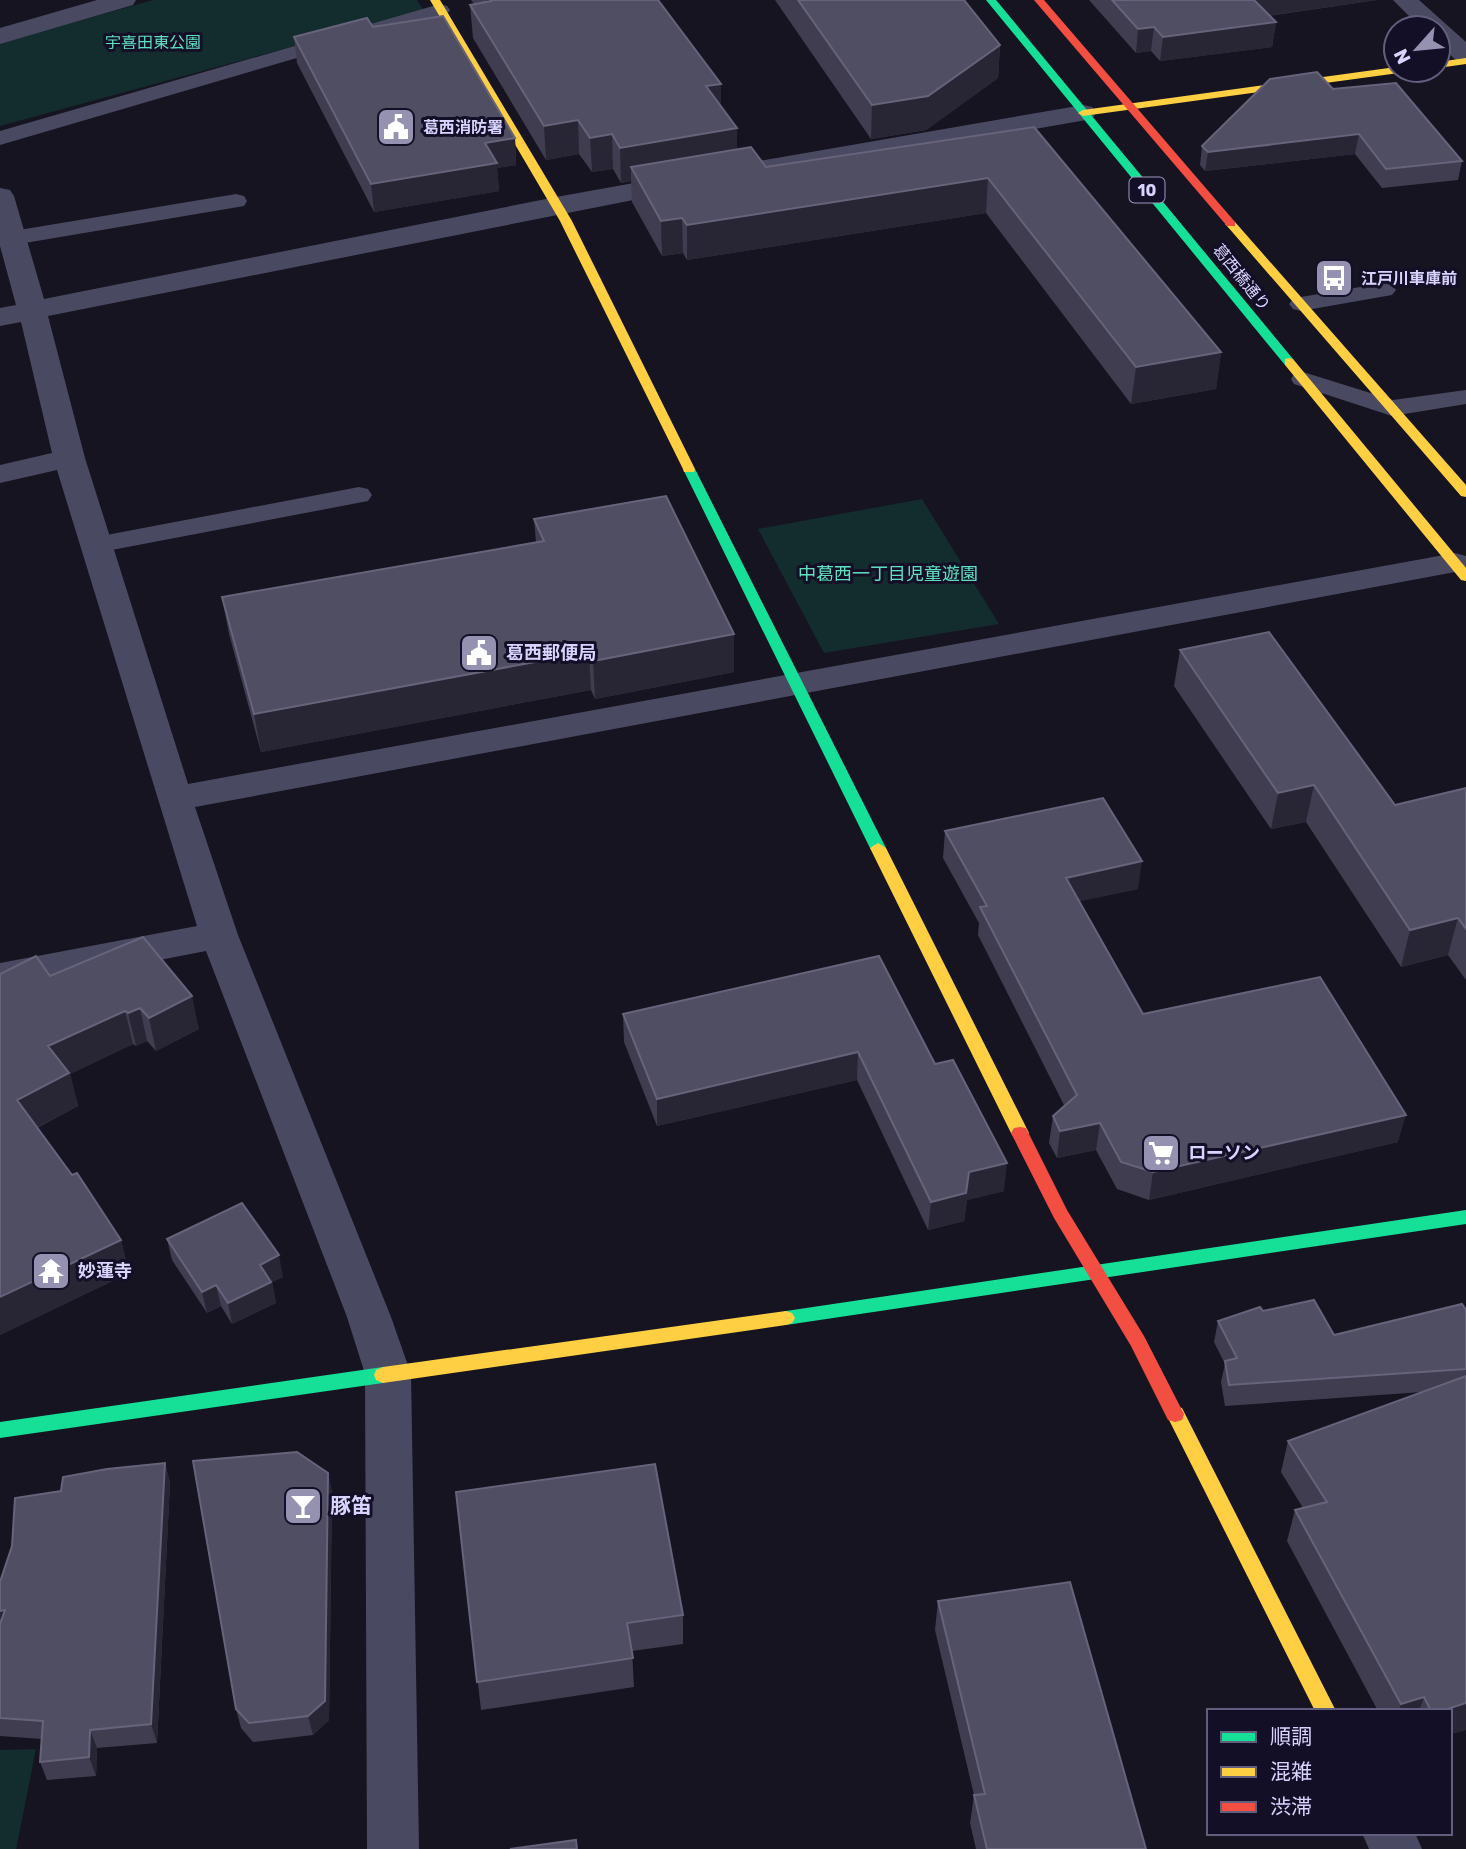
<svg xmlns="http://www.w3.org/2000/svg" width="1466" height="1849" font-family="Rubik,'Noto Sans JP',sans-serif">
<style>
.green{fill:#132c2d}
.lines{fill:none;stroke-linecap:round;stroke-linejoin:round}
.lane{fill:#4a4962;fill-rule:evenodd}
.street{fill:#4a4962;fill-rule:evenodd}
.fast{fill:#16e098;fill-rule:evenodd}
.slow{fill:#ffcf43;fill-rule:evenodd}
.jam{fill:#f24e42;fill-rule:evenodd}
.wall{fill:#403d50}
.shaded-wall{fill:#282635}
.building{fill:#504e63;stroke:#66637b;stroke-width:2}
.labels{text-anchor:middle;stroke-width:6;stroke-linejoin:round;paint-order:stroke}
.far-park-label{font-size:16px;fill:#5fe0c0;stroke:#130f26}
.far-poi-label{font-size:16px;font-weight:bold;fill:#d9d4ff;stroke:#130f26;text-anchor:start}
.shield{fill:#130f26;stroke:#9e99be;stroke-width:2}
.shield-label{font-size:16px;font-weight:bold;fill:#d9d4ff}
.far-street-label{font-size:16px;fill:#d9d4ff;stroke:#130f26}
.park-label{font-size:18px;fill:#5fe0c0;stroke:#130f26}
.poi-label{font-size:18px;font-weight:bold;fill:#d9d4ff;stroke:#130f26;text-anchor:start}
.near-poi-label{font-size:21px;font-weight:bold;fill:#d9d4ff;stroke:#130f26;text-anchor:start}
</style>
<rect width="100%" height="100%" fill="#161421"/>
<path class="green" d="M153,0H417L424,11L0,126V43Z
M922,499L999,624L824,653L758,529Z
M36,1749L16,1849H0V1750Z"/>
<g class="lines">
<path class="lane" d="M440,4L447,6L450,10L447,14L0,145V131Z
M236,194L244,196L247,201L244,206L13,245L5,243L2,238L5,233L13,231Z
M1384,283L1392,285L1396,290L1392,295L1301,311L1293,309L1289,304L1293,299L1301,297Z
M1303,372L1393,400L1466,390V404L1392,416L1294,384L1291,379L1294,374Z
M359,487L368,489L372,495L368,501L96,553L87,551L83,545L87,539L96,537Z"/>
<path class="street" d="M97,0H136L133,5L0,44V28Z
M1393,0H1419L1466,42V64L1457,61L1438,44V28H1421Z
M1083,105L1092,107L1096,113L1092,119L747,179L737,177L733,171L737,165L747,163Z
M684,174L694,176L698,182L694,188L48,316L85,458L188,784L1455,553L1466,556V570L195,807L238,935L391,1317L411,1374L419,1849H367L365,1374L347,1317L206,951L0,991V963L197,926L57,470L0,483V465L52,453L21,322L0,326V308L16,305L0,246V188L10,190L14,196L44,299L556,197Z
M1362,1833H1415L1422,1849H1369Z"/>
<path class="fast" d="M986,0H996L1293,359V365H1285Z
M689,465L695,469L886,848L883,852H873L870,848L683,469Z
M1466,1210V1224L786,1325L780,1323L777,1318L780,1313L786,1311Z
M383,1367L390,1370L392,1375L390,1380L383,1383L0,1438V1422Z"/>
<path class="slow" d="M430,0H440L572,221L695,469L694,472H684L683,469L560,221Z
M1466,58V64L1438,68V62Z
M1396,67V70H1404L1399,73L1083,116L1078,113L1083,110Z
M1231,221L1235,222L1466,485V497L1461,496L1227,226L1225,224Z
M1289,358L1293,359L1466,568V581L1461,580L1285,365V359Z
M878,843L886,848L1029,1133L1026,1138H1014L1011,1133L870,848Z
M786,1311L792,1313L795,1318L792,1323L786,1325L383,1383L376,1380L374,1375L376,1370L383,1367Z
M1175,1406L1182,1408L1336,1711H1315L1166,1414L1168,1408Z"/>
<path class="jam" d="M1034,0H1044L1235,222V226H1227Z
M1020,1127L1026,1128L1067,1210L1144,1336L1184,1414L1182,1420L1175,1422L1168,1420L1131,1346L1054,1218L1011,1133L1014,1128Z"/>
</g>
<path class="wall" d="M471,0H658L721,107L737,128V149L766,167L1034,127L1221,352L1216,389L1131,404L986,213L687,260L683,253L662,256L632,202L631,181L621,183L613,169L592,172L579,154L546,160L473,38L470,5L474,4Z
M775,0H964L1000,45L998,78L926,130L871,139Z
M1089,0H1377L1269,16L1276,22L1272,47L1160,61L1151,51L1136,53Z
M373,27L515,138L516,165L497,168L499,191L374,212L297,63L294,37Z
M1333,89L1462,161L1458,180L1382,188L1355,154L1205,171L1200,165L1202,146Z
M534,519L734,634V672L595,699L591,690L261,752L229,634L222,597L536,542Z
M1180,650L1395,805L1466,788V980L1448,955L1401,967L1306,822L1271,829L1174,686Z
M945,831L1138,889L1079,901L1143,1014L1398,1142L1149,1200L1117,1189L1096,1150L1057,1158L1049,1143L1053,1116L1064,1105L978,935L979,923L943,858Z
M50,976L199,1029L156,1051L147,1041L136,1046L133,1044L70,1074L78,1106L37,1128L121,1240L129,1273L0,1335Z
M623,1014L935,1064L1004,1191L967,1200L964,1221L928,1230L857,1080L657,1126L624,1042Z
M167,1239L283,1277L272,1282L276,1303L232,1324L221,1306L207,1313L172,1260Z
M1466,1310V1730L1450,1734V1711H1378L1287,1541L1295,1510L1303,1508L1281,1472L1288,1441L1422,1392L1225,1406L1221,1382L1225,1364L1214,1342L1218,1321L1263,1311L1334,1335Z
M165,1463L170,1483L157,1743L97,1748L96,1776L47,1780L40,1762L42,1739L0,1736V1582Z
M328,1473L332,1493L329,1720L313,1735L253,1742L241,1728L236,1709Z
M456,1492L683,1615V1644L632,1651L634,1687L481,1710Z
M938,1601L1146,1849H976L970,1823L974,1795L935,1630Z"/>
<path class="shaded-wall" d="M1249,0H1377L1246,19Z
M1276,22L1272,47L1160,61L1163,37Z
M1154,27L1151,51L1136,53L1138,29Z
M1000,45L998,78L926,130L871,139L872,105Z
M721,84V118L706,86Z
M578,120L579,154L546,160L544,126Z
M737,128V162L631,167V181L621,183L620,148Z
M612,134L613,169L592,172L590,138Z
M1359,134L1355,154L1205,171L1208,152Z
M515,138L516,165L497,168L499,191L374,212L371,184L485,143Z
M988,178L986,213L687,260V225Z
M682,218L683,253L662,256L661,221Z
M1221,352L1216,389L1131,404L1136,367Z
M734,634V672L595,699L593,661Z
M589,652L591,690L261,752L254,714Z
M1314,785L1306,822L1271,829L1278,793Z
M1142,861L1138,889L1063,905L1066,878Z
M1458,918L1448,955L1401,967L1410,930Z
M192,996L199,1029L156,1051L149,1018Z
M140,1008L147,1041L136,1046L128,1013Z
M125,1011L133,1044L70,1074L78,1106L26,1133L17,1100L48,1046Z
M858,1052L857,1080L657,1126V1099Z
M1406,1115L1398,1142L1149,1200L1153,1172Z
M1100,1123L1096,1150L1057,1158L1060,1131Z
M1007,1163L1004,1191L967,1200L964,1221L928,1230L931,1202L969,1172Z
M121,1240L129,1273L0,1335V1297Z
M279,1255L283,1277L272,1282L276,1303L232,1324L228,1303L260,1265Z
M216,1285L221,1306L207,1313L202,1292Z
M165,1463L170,1483L157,1743L151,1724Z
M328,1473L332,1493L329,1720L313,1735L308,1716Z
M5,1610L0,1631V1611Z
M1424,1697L1419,1711H1399L1401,1704Z
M1466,1703V1730L1450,1734V1711H1441Z
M90,1730L97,1748L96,1776L89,1757Z"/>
<path class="building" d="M490,0H658L721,84L706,86L737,128L620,148L612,134L590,138L578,120L544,126L470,5L491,1Z
M798,0H964L1000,45L928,96L872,105Z
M1112,0H1254L1276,22L1163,37L1154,27L1138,29Z
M443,16L515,138L485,143L497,163L371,184L294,37L367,18L373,27Z
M1317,72L1333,89L1396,83L1462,161L1386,169L1359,134L1208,152L1202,146L1270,79Z
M1034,127L1221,352L1136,367L988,178L687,225L682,218L661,221L631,167L751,147L766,167Z
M666,496L734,634L593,661L589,652L254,714L222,597L544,541L534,519Z
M1269,632L1395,805L1466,788V929L1458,918L1410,930L1314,785L1278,793L1180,650Z
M1103,798L1142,861L1066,878L1143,1014L1320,977L1406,1115L1153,1172L1121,1162L1100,1123L1060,1131L1053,1116L1077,1095L980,907L987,906L945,831Z
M143,937L192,996L149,1018L140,1008L128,1013L125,1011L48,1046L69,1073L17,1100L72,1175L77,1173L121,1240L0,1297V974L36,956L50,976Z
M879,956L935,1064L953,1060L1007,1163L969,1172L966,1193L931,1202L858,1052L657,1099L623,1014Z
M242,1203L279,1255L260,1265L271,1282L228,1303L216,1285L202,1292L167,1239Z
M1314,1300L1334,1335L1462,1304L1466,1310V1369L1229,1385L1225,1361L1237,1358L1218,1321L1260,1307L1263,1311Z
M1466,1376V1703L1441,1711H1431L1424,1697L1401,1704L1295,1510L1327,1502L1288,1441Z
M297,1452L328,1473L325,1701L308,1716L249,1723L236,1709L193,1461Z
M165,1463L151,1724L90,1730L89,1757L40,1762L43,1721L0,1718V1624L5,1610L0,1611V1582L12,1546L15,1498L61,1491L63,1477L107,1469Z
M655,1464L683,1615L627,1623L633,1658L477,1682L456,1492Z
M1070,1582L1146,1849H987L974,1795L985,1794L938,1601Z
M576,1840L577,1849H510Z"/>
<defs>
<symbol id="civic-square" viewBox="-11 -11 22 22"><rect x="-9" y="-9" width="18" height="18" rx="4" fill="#9591b1" stroke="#130f26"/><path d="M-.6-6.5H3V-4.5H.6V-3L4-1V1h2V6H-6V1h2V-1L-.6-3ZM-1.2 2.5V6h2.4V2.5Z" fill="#fff"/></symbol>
<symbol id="bus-square" viewBox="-11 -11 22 22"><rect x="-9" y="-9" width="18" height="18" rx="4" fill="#9591b1" stroke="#130f26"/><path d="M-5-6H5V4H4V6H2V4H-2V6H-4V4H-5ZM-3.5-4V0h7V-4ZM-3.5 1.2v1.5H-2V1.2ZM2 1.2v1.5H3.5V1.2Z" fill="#fff"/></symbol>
<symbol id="supermarket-square" viewBox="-11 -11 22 22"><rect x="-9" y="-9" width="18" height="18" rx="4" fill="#9591b1" stroke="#130f26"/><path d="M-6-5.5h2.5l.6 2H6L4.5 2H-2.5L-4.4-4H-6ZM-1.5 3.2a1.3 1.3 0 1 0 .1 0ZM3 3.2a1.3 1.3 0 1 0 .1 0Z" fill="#fff"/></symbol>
<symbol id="temple-square" viewBox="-11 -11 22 22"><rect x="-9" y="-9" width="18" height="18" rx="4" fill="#9591b1" stroke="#130f26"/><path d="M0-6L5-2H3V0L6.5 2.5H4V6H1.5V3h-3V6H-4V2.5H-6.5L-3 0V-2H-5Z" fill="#fff"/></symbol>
<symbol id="bar-square" viewBox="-11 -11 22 22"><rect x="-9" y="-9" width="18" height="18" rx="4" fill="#9591b1" stroke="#130f26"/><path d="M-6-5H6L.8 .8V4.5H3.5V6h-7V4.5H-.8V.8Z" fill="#fff"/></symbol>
</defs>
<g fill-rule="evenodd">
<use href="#civic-square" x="374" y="105" width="44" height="44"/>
<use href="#bus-square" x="1312" y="256" width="44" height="44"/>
<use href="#civic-square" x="457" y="631" width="44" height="44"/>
<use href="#supermarket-square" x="1139" y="1131" width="44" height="44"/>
<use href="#temple-square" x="29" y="1249" width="44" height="44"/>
<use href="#bar-square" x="281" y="1484" width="44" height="44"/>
</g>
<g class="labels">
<g class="far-park-label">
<text x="153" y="48">宇喜田東公園</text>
</g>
<g class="far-poi-label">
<text x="423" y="133">葛西消防署</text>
<text x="1361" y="284">江戸川車庫前</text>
</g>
<rect class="shield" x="1129.5" y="177.5" width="35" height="25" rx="5"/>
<g class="shield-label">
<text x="1147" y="196">10</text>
</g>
<g class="far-street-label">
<text transform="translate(1242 277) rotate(51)" y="6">葛西橋通り</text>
</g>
<g class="park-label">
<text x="888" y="580">中葛西一丁目児童遊園</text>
</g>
<g class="poi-label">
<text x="506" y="659">葛西郵便局</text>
<text x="1188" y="1159">ローソン</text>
<text x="78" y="1277">妙蓮寺</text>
</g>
<g class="near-poi-label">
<text x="330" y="1513">豚笛</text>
</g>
</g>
<rect x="1207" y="1709" width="245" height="126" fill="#130f26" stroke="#625e7d" stroke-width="2"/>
<rect x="1221" y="1732" width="35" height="10" fill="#16e098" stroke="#625e7d" stroke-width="2"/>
<text x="1270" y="1744" font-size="21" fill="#d9d4ff">順調</text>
<rect x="1221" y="1767" width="35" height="10" fill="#ffcf43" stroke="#625e7d" stroke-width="2"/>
<text x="1270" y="1779" font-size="21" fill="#d9d4ff">混雑</text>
<rect x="1221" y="1802" width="35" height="10" fill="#f24e42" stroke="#625e7d" stroke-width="2"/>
<text x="1270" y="1814" font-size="21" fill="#d9d4ff">渋滞</text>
<g transform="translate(1417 49) rotate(243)"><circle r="33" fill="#130f26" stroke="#625e7d" stroke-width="2"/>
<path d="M0-5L12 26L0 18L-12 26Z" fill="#9591b1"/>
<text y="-10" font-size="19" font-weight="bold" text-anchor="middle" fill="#d9d4ff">N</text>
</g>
</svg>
